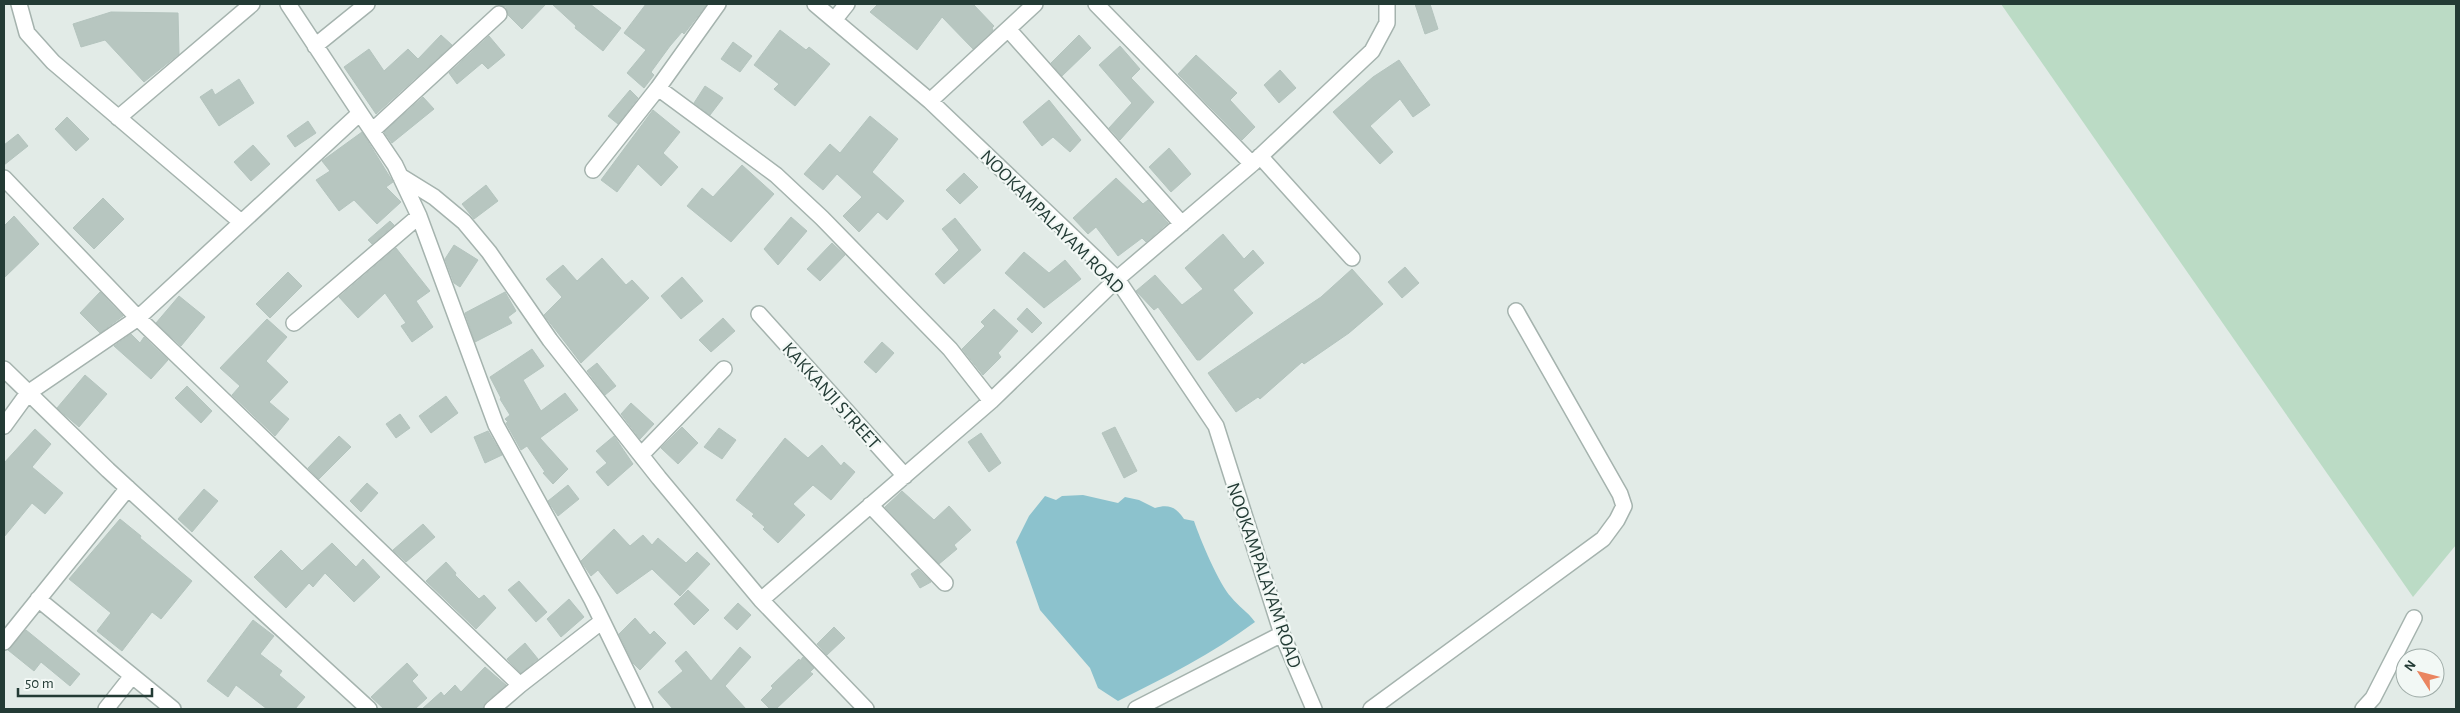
<svg xmlns="http://www.w3.org/2000/svg" width="2460" height="713" font-family="'Alegreya Sans',sans-serif">
<style>
.green{fill:#bbdbc5}
.water{fill:#8cc2cd}
.building{fill:#b7c6c0;stroke:#b4c4be}
.lines{fill:none;stroke-linecap:round;stroke-linejoin:round}
.minor-casing{stroke:#a5b3ae;stroke-width:18}
.minor{stroke:#fff;stroke-width:15}
.labels{text-anchor:middle;stroke-width:4.5;stroke-linejoin:round;paint-order:stroke}
.street-label{font-size:19px;fill:#233b35;stroke:#f2f8f5}
</style>
<rect width="100%" height="100%" fill="#e2ebe7"/>
<path class="green" d="M2001,4H2456V545L2413,597Z"/>
<path class="water" d="M1083,495L1118,503L1125,497L1139,500L1155,508C1169,504 1176,507 1184,519L1194,521C1200,539 1219,584 1231,597C1239,607 1247,611 1255,622C1212,654 1166,677 1118,701L1098,688L1090,668L1040,610L1016,542L1029,516L1045,496L1056,500L1062,496Z"/>
<path class="building" d="M496,4H546L522,29L508,15L506,7Z
M552,4H590L621,28L603,51L575,28L576,26Z
M646,4H707L684,34L682,32L670,46L651,72L654,75L644,88L627,73L646,50L624,33Z
M878,4H973L994,26L992,28L993,30L973,49L942,17L917,50L870,12Z
M1415,4H1430L1438,29L1425,34Z
M111,12L178,13L179,54L144,82L105,40L81,47L73,24Z
M780,30L806,50L809,47L830,64L795,106L774,89L779,84L754,65Z
M441,35L452,45L376,114L344,67L369,49L384,71L408,49L418,59Z
M1079,35L1091,48L1062,76L1051,63Z
M489,36L505,55L488,69L482,63L457,84L449,73Z
M733,42L752,56L740,72L721,59Z
M1120,46L1140,69L1131,78L1154,102L1120,140L1109,128L1132,103L1099,65Z
M1196,55L1237,93L1230,100L1255,127L1242,140L1178,74Z
M1399,60L1430,105L1413,117L1400,99L1370,126L1393,152L1380,164L1333,112L1373,77Z
M1280,70L1296,88L1279,103L1264,85Z
M239,79L254,103L219,126L200,97L212,89L215,95Z
M705,86L723,98L710,115L694,103Z
M630,90L638,98L618,124L608,116Z
M423,97L434,109L392,143L384,132Z
M1049,100L1081,140L1070,152L1053,137L1042,146L1023,122Z
M653,110L680,132L663,153L678,167L661,186L638,164L617,192L601,180Z
M870,116L898,139L872,172L904,201L887,220L878,212L859,232L843,216L862,197L837,174L823,190L804,174L830,144L840,153Z
M67,117L89,139L76,151L55,129Z
M308,121L316,133L295,147L287,136Z
M362,132L393,182L386,187L401,202L377,224L354,200L339,211L316,180L330,171L322,161Z
M18,134L28,146L4,165V145Z
M253,145L270,164L251,181L234,162Z
M1169,148L1191,174L1171,192L1149,167Z
M742,165L774,194L731,242L687,206L702,188L713,197Z
M964,173L978,187L960,204L946,190Z
M1116,178L1143,204L1148,200L1168,223L1146,242L1142,238L1118,256L1096,227L1088,234L1073,218Z
M486,185L498,201L474,219L462,204Z
M103,198L124,219L94,249L73,228Z
M14,216L39,244L4,278V226Z
M791,217L807,231L778,265L764,249Z
M955,218L981,250L944,284L935,274L959,250L942,229Z
M390,221L394,225L372,244L368,240Z
M1223,234L1244,259L1253,250L1264,263L1233,290L1253,313L1200,360H1197L1158,307L1154,310L1136,291L1155,275L1182,305L1203,289L1185,268Z
M832,243L845,255L820,281L807,269Z
M454,245L478,260L460,287L454,283L445,259Z
M396,248L430,291L416,301L433,327L412,342L401,326L406,323L385,293L358,318L339,297Z
M1024,252L1049,273L1065,260L1081,279L1044,308L1005,273Z
M602,258L626,285L632,280L649,298L581,363L544,315L562,297L546,279L563,265L577,281Z
M1405,267L1419,283L1402,298L1388,282Z
M1352,269L1383,304L1349,333L1304,364L1302,362L1260,399L1258,397L1236,412L1208,373L1321,297Z
M288,272L302,286L270,318L256,304Z
M682,277L703,301L681,319L661,296Z
M100,292L123,316L100,333L80,313Z
M505,292L516,311L508,317L512,323L475,342L465,313Z
M179,296L205,317L181,346L156,323Z
M1027,308L1042,323L1032,333L1017,319Z
M994,309L1018,331L998,353L1001,357L983,375L962,349L985,326L981,322Z
M723,318L735,331L711,352L699,340Z
M267,319L287,337L266,361L288,382L269,402L289,419L275,436L232,395L240,386L220,368Z
M131,334L140,343L144,337L168,360L151,379L114,346Z
M882,342L894,353L876,373L864,362Z
M532,349L544,366L523,380L541,411L565,393L578,410L540,438L568,469L553,484L543,473L545,472L527,446L521,450L506,423L508,422L505,419L510,415L500,399L501,398L490,377Z
M597,363L616,386L605,395L587,371Z
M85,375L107,394L79,427L57,408Z
M187,386L212,411L201,423L175,398Z
M446,396L458,413L431,433L419,416Z
M631,403L654,424L640,439L621,414Z
M400,414L410,428L396,438L386,424Z
M682,427L698,443L678,464L661,448Z
M1115,427L1137,471L1124,478L1102,433Z
M719,428L736,440L722,459L704,447Z
M35,429L51,444L32,467L63,493L45,514L32,503L4,537V463Z
M488,431L502,455L485,463L474,437Z
M981,433L1001,463L989,472L968,442Z
M339,436L351,447L319,479L308,468Z
M614,436L633,464L608,486L596,472L607,463L596,451Z
M785,438L808,458L822,445L841,466L844,462L855,472L831,500L813,485L793,504L805,515L778,543L763,529L765,527L752,516L754,514L736,500Z
M367,483L378,493L361,512L350,501Z
M568,485L579,499L558,516L548,501Z
M204,489L218,501L192,532L178,519Z
M902,491L934,520L949,506L971,530L954,545L957,549L939,564L885,507Z
M120,519L141,536L140,538L192,581L161,619L152,612L122,651L97,631L111,613L69,579Z
M423,524L435,537L406,562L393,550Z
M614,529L630,546L643,535L652,545L658,538L686,563L697,552L710,564L680,596L652,569L617,594L598,570L591,576L581,561Z
M332,543L356,567L363,559L380,577L354,602L325,573L313,587L309,583L286,608L254,577L281,550L302,571Z
M446,562L456,573L455,575L479,599L484,595L496,608L476,629L426,581Z
M918,569L931,582L920,588L911,574Z
M519,581L547,612L536,622L508,590Z
M688,590L709,610L694,625L674,604Z
M569,599L584,617L561,637L547,619Z
M738,603L751,615L737,630L724,618Z
M635,618L650,635L654,631L666,643L640,670L633,663L619,634Z
M253,620L274,636L260,654L282,671L279,675L305,697L295,709H267L236,685L228,697L207,681Z
M834,627L845,638L827,655L817,644Z
M26,630L80,674L70,686L41,662L34,671L8,650Z
M525,643L538,659L521,673L507,659Z
M740,647L751,657L725,686L746,709H673L658,692L683,671L675,661L686,651L711,681Z
M803,657L814,668L810,672L813,674L776,709H770L761,700L773,688L771,686L799,659L800,661Z
M407,663L418,675L412,681L427,698L415,709H384L371,697Z
M485,667L506,685L486,702L483,709H422L441,692L444,696L455,685L461,692Z"/>
<g class="lines">
<defs>
<path id="minor" d="M19,4L27,33L53,62L241,222
M815,4L930,101L1117,279L1216,426L1282,634L1314,709
M1096,4L1252,164
M835,19L847,4
M1008,29L1182,224
M315,46L367,4
M658,88L776,175L822,218L950,349L991,401
M930,101L1035,4
M360,113L395,165L419,216L496,425L592,600L645,709
M118,118L252,4
M372,131L499,14
M1260,156L1352,258
M593,170L658,88L718,4
M400,176L434,197L464,222L489,252L550,340L659,478L761,600L866,709
M4,178L138,318L520,685L492,709
M759,314L905,476
M294,323L419,216
M4,369L108,470L369,709
M4,426L28,393L138,318L360,113L288,4
M641,455L724,369
M870,505L945,583
M38,599L173,709
M761,600L991,401L1117,279L1252,164L1372,51L1387,23V4
M4,642L128,488
M520,685L601,622
M106,709L132,676
M1136,709L1282,634
M1371,709L1603,539L1617,520L1624,506L1620,494L1516,311
M2363,709L2373,698L2414,618"/>
</defs>
<use href="#minor" class="minor-casing"/>
<use href="#minor" class="minor"/>
</g>
<g class="labels">
<g class="street-label">
<text transform="translate(1053 221) rotate(45)" y="7">NOOKAMPALAYAM ROAD</text>
<text transform="translate(832 395) rotate(48)" y="7">KAKKANJI STREET</text>
<text transform="translate(1265 575) rotate(71)" y="7">NOOKAMPALAYAM ROAD</text>
</g>
</g>
<rect width="2460" height="713" fill="none" stroke="#233b35" stroke-width="10"/>
<g transform="translate(2420 673) rotate(306)"><circle r="24" fill="#f2f8f5" stroke="#9faca8"/>
<path d="M0-4L9 19L0 12L-9 19Z" fill="#ea8560"/>
<text y="-8" font-size="14" font-weight="bold" text-anchor="middle" fill="#233b35">N</text>
</g>
<path d="M18 688v8h134v-8" fill="none" stroke="#233b35" stroke-width="2.5"/>
<text x="25" y="688" font-size="15" fill="#233b35" stroke="#f2f8f5" stroke-width="4" paint-order="stroke">50 m</text>
</svg>
